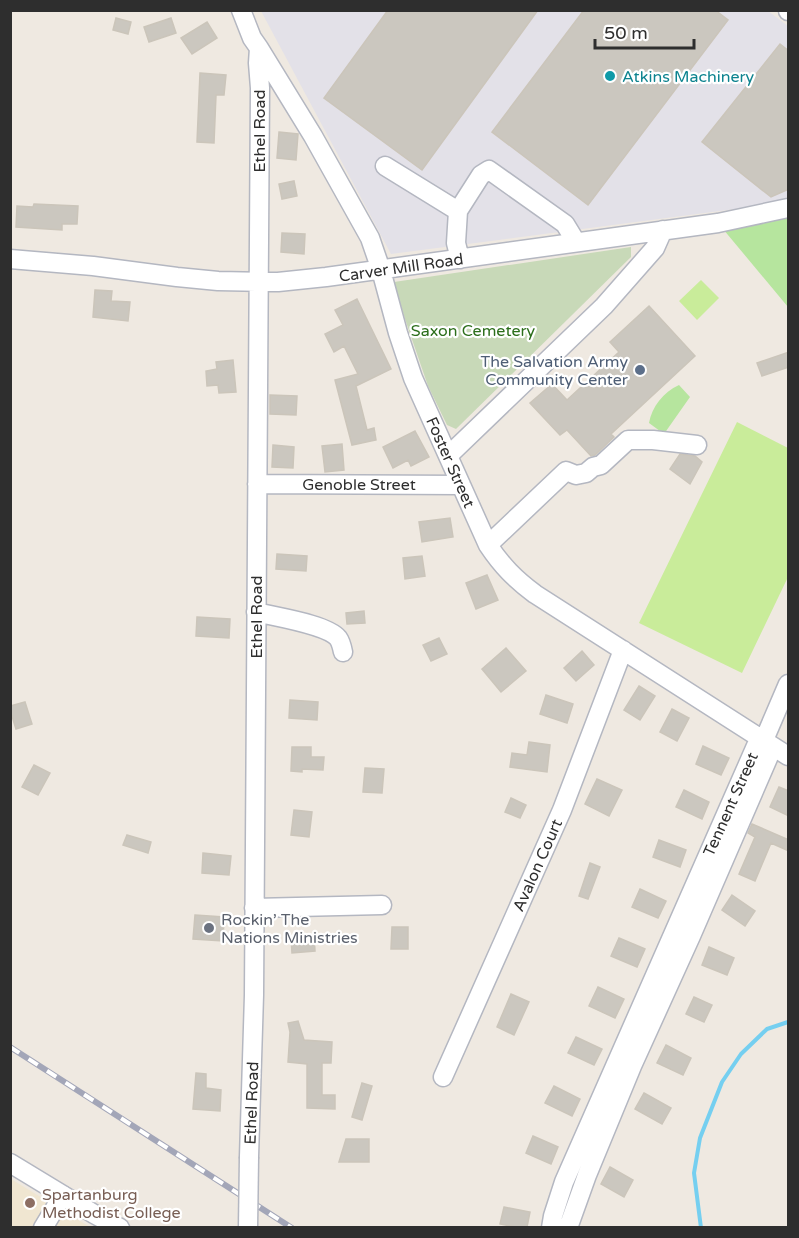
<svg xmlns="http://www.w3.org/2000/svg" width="799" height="1238" font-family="'Varela Round',sans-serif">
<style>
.industrial{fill:#e3e1e8}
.education{fill:#f0e6d1}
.green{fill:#b6e59e}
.cemetery{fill:#c8d9b8}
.pitch{fill:#c9ec9a}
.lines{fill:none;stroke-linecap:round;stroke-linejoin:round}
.stream{stroke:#75cff0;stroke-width:4}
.building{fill:#cbc7bf;stroke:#cbc5ba;stroke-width:1.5}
.minor-casing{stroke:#b4b7c1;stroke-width:21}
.minor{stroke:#fff;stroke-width:18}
.rail-casing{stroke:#a3a6b8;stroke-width:6}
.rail{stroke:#fff;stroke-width:4;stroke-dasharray:11;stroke-linecap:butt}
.minor-bridge-casing{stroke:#b4b7c1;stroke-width:21;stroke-linecap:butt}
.minor-bridge{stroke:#fff;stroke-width:18}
.culture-dot{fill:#0f9aa8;stroke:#fff;stroke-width:2}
.service-dot{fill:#5c6f8a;stroke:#fff;stroke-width:2}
.worship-dot{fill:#6b7280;stroke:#fff;stroke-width:2}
.education-dot{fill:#8d6e63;stroke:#fff;stroke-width:2}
.labels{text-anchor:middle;stroke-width:4.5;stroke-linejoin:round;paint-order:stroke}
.culture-label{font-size:16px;fill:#0d838f;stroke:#fff;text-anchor:start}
.street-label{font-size:16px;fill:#2e2e2e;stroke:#fff}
.park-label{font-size:16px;fill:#2c6e1b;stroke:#fff}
.service-label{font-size:16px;fill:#4e5e75;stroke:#fff;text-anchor:end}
.worship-label{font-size:16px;fill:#5b616d;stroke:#fff;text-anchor:start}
.education-label{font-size:16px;fill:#785e54;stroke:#fff;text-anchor:start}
</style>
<rect width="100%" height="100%" fill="#efe9e1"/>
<path class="industrial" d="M261,11H768L788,26V197L758,206L391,254Z"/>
<path class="education" d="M11,1179L90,1227L11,1228Z"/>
<path class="green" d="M788,208V307L718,223Z
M679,385L690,397L664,434L649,423C652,407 663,392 679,385Z"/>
<path class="cemetery" d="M631,247V257L456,429L447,425L428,386L405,319L394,282Z"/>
<path class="pitch" d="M701,280L719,298L697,320L679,301Z
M737,422L788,448V577L742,673L639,623Z"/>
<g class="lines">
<path class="stream" d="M701,1228L694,1173L700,1138L722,1082L741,1054L767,1029L788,1022"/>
</g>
<path class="building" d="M388,10H538L422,170L324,98Z
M584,10H715L728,20L588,205L492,132Z
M116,18L131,22L128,34L113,30Z
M171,18L176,33L149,42L144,27Z
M207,22L217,38L192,54L181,38Z
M780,44L789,51V189L771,197L702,142Z
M200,73L226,75L224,95H216L214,143L197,142Z
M279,132L298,134L296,160L277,158Z
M294,181L297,196L282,199L279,184Z
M34,204L78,206L77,224H62V230L16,227L17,206L33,207Z
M282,233L305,234L304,254L281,252Z
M95,290L112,291L111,301L130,302L128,321L93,317Z
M357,299L391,369L356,386L367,430L374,428L376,440L352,445L335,380L358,374L344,346L334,352L325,334L343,325L335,310Z
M649,306L695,356L611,434L614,437L595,455L591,456L567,430L560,435L530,403L552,384L567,400L619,352L610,342Z
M789,352V367L762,376L757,363Z
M233,360L236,392L219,393L218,385L207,386L206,371L217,369L216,362Z
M270,395L297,396L296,415L270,414Z
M415,431L429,457L411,466L408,460L393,468L383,447Z
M342,444L344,470L325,472L322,446Z
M273,445L294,447L293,468L272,467Z
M680,454L695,456L702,462L690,484L670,469Z
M450,518L453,537L422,542L419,522Z
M277,554L307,556L306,571L276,569Z
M422,556L425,576L405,579L403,558Z
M487,575L498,600L476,609L466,583Z
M364,611L365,623L347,624L346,613Z
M197,617L230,619L229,638L196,636Z
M439,638L447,654L431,661L423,645Z
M506,648L526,671L501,692L482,669Z
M582,651L594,665L576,681L564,668Z
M639,686L655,696L640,720L624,710Z
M546,695L573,704L567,723L540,714Z
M290,700L318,702L317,720L289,718Z
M25,702L32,724L16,729L10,710V706Z
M672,709L689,718L677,741L660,732Z
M529,742L550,745L547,772L510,767L512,753L527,755Z
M703,746L729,758L721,775L696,764Z
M292,747H311V757H324L323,770L302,769V772L291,771Z
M34,765L50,773L38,795L22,787Z
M365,768L384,769L382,793L363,792Z
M597,779L622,790L609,816L585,804Z
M779,787L789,791V816L770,807Z
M684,790L709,802L702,819L676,807Z
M511,798L526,805L520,818L505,812Z
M294,810L312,812L309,837L291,835Z
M752,824L789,840V851L771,843L755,881L739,874L755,837L748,833Z
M127,835L151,842L148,853L123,845Z
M659,840L686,850L680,867L653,857Z
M203,853L231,856L229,875L202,873Z
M590,863L600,867L588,899L579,896Z
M640,889L666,901L658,918L632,907Z
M732,895L755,911L745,926L722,910Z
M195,915L224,917L223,941L193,939Z
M392,927H408V949H391Z
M314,935L315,951L292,953L291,936Z
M619,938L645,949L637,967L611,956Z
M709,947L734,958L727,975L702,965Z
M598,987L624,999L615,1018L589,1006Z
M511,994L529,1002L514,1035L497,1027Z
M694,997L712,1005L704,1022L686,1014Z
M298,1021L304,1040L332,1042L331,1063H322V1095H335V1109L307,1108V1064L288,1062L290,1032L288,1023Z
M576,1037L602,1049L594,1065L568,1053Z
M666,1045L691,1058L683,1075L657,1063Z
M196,1073L206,1074V1088L221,1090L220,1111L193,1109Z
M362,1083L372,1086L362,1120L352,1117Z
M554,1086L580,1099L572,1116L545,1103Z
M644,1093L671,1108L662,1124L635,1109Z
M533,1136L558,1147L551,1164L526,1153Z
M346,1139H369V1162H339Z
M610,1167L633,1180L624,1197L601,1184Z
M504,1207L530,1212L527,1227H515L500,1224Z"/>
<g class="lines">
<defs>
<path id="minor" d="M241,10L252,38L259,48L258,63L260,88L254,995L249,1157
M788,10V11
M259,48L313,136L370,238L381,270L398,333L413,378L488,545C502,566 515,579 535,594L788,756
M385,166L458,211
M10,259L93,266L177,277L218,281L278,282L326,277L718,223L788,208
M460,259L456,243L458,211L481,175L489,170L565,224L576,242
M448,456L604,306L655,248L663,230
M257,484L461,485
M488,545L566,471L576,475L586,473L593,467L601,465L628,440H653L697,445
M256,612C275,617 326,624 338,638C341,642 342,647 343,652
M764,740L788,684
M254,908L382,905
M443,1077L562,810L623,650
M10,1163L94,1214L120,1228
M43,1228L63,1195
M551,1228L553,1216L564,1182L756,746L764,740
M568,1228L587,1175L632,1066L691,936L769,756L764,740"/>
</defs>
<use href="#minor" class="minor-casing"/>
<use href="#minor" class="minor"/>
<defs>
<path id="rail" d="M10,1047L292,1228"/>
</defs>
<use href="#rail" class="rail-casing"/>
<use href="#rail" class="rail"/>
<defs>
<path id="minor-bridge" d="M248,1228L249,1157"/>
</defs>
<use href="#minor-bridge" class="minor-bridge-casing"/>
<use href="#minor-bridge" class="minor-bridge"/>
</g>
<circle class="culture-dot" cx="610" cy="76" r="6"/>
<circle class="service-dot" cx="640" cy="370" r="6"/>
<circle class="worship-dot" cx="209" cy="928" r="6"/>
<circle class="education-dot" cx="30" cy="1203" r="6"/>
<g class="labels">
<g class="culture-label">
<text x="622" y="82">Atkins Machinery</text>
</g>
<g class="street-label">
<text transform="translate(259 131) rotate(-90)" y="6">Ethel Road</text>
<text transform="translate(401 267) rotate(-8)" y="6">Carver Mill Road</text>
<text transform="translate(451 462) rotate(66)" y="6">Foster Street</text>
<text x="359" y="490">Genoble Street</text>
<text transform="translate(256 617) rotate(-90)" y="6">Ethel Road</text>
<text transform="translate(730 804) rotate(-66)" y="6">Tennent Street</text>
<text transform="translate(537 865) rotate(-66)" y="6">Avalon Court</text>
<text transform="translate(251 1103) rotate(-88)" y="6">Ethel Road</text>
</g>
<g class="park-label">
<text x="473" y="336">Saxon Cemetery</text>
</g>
<g class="service-label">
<text x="628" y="367">The Salvation Army<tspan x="628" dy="18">Community Center</tspan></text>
</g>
<g class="worship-label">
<text x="221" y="925">Rockin’ The<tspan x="221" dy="18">Nations Ministries</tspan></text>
</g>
<g class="education-label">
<text x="42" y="1200">Spartanburg<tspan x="42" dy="18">Methodist College</tspan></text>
</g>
</g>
<rect width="799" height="1238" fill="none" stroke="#2e2e2e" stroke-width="24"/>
<path d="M595 39v9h99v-9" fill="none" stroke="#2e2e2e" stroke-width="3"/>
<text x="604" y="39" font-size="18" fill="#2e2e2e" stroke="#ffffff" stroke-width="4.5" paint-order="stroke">50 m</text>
</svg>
